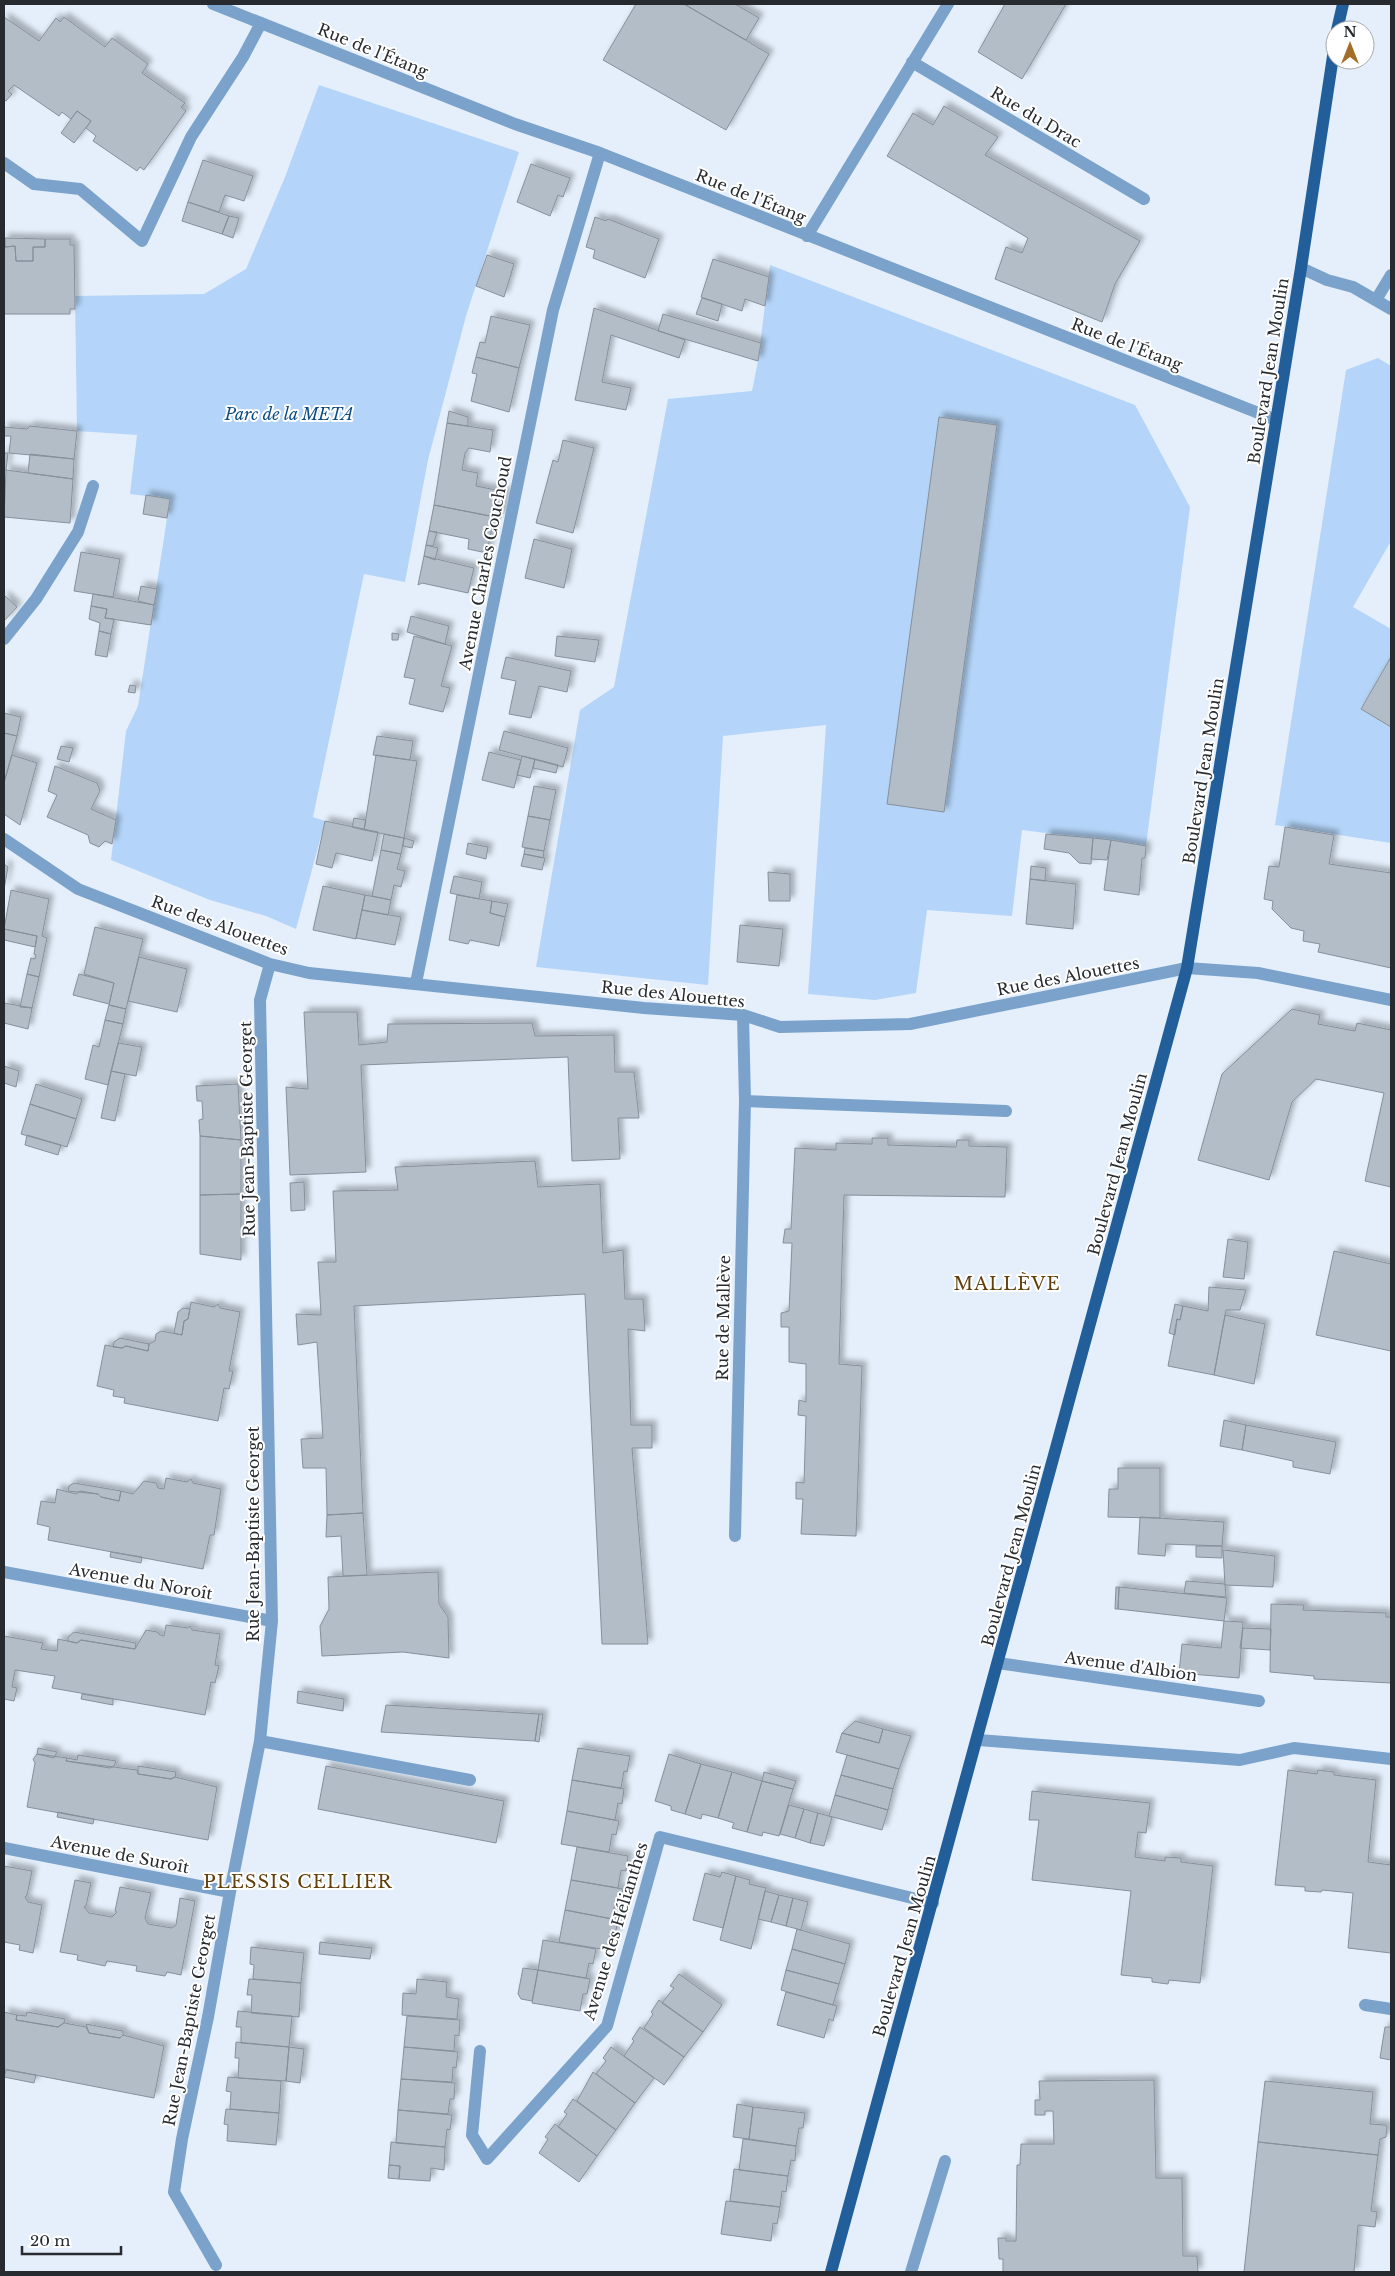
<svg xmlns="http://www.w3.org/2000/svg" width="1395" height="2276" font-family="'Libre Baskerville',serif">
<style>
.green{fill:#b4d5f9}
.building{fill:#b3bdc8;stroke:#86909b;filter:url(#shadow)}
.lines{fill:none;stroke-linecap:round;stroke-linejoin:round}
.lane{stroke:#7ba2cb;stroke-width:12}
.street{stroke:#7ba2cb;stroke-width:12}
.primary{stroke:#225f9a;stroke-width:12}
.labels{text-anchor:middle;stroke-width:4;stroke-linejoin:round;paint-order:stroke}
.street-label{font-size:16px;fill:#272b2f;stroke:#fff}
.park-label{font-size:16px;font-style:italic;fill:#0a4a81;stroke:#fff}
.neighbourhood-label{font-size:18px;letter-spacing:1px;fill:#623f0b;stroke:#fff}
</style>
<defs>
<filter id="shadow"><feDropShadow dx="4.5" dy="-4.5" stdDeviation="2.5" flood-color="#0004"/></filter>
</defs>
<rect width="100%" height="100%" fill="#e4effb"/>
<path class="green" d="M319,85L519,152L466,316L428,460L405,582L364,574L313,817L325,821L296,929L266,916L210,900L111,860L126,731L138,706L170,499L130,494L137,435L77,431L75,296L204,294L246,269L285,177Z
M770,265L1135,405L1190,507L1146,846L1022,830L1012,916L927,910L916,993L875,1000L808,994L826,725L723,736L708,985L536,967L580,710L614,687L668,399L752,391L758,361Z
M1378,358L1391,366V541L1353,607L1391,629V657L1361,708L1391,727V843L1275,825L1346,370Z"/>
<path class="building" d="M636,4H684L769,54L726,130L603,60Z
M684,4H735L759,18L746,40Z
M1005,4H1066L1022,79L978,52Z
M4,17L39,41L56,18L60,22L64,17L105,47L112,38L148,64L142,73L185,103L181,107L186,111L144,170L140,167L137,171L93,141L96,136L86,128L91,121L77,111L71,119L62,112L59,116L14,85L8,91L12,94L6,101L4,100Z
M944,106L998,137L985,155L1140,241L1115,284L1102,322L995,279L1006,247L1022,253L1028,238L887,156L913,113L933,125Z
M77,111L91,121L74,143L61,133Z
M203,160L253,176L244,201L225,195L219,212L188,202Z
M531,164L570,178L563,197L558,195L550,216L517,202Z
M188,202L229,216L222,234L182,221Z
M229,216L239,218L233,238L222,234Z
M595,217L606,221L608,219L659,239L645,278L593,258L595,250L586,247Z
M4,238L5,247L15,246L16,261H33V247H45V239H70V245H74L75,309H70V314H4Z
M5,238L45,239V247H33V261H16L15,246L5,247Z
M487,255L514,264L504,297L476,286Z
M713,259L769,277L765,306L745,299L742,311L701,297Z
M702,298L722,304L718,321L696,314Z
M594,308L685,340L679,358L611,335L602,382L631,388L626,410L575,400Z
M663,314L761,343L758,361L658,331Z
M491,316L530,325L519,368L476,357L480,342L485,343Z
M476,357L519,368L509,412L471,401L477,374L472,373Z
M449,411L468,417V426L447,423Z
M939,417L997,425L944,812L887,804Z
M447,423L493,430L490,452L469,448L465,453L462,470L478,473L476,486L506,492L501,518L434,505Z
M30,426L77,431L74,459L9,453L11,436H4V427L27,429Z
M563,440L594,448L573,533L536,523L553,460L558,462Z
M4,453H8L6,470H4Z
M30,454L74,459L73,479L28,473Z
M6,470L73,479L70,523L4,517Z
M146,495L170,499L167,518L143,514Z
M434,505L494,517L487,553L468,549L469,539L429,531Z
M429,531L437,532L433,546L426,545Z
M534,539L572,549L564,588L525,578Z
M426,545L438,548L435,560L424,556Z
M81,552L120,559L113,597L74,591Z
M424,556L474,568L468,593L422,583L418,585Z
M141,586L157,589L154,605L138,601Z
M93,594L154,605L151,625L105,618L107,609L91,606Z
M4,595L17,607L4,621Z
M91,606L107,609L105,618L114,619L111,634L99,631L100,623L89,619Z
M411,616L449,626L445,644L407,632Z
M99,631L111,634L107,657L95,655Z
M392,633L399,634L398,640H392Z
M414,636L452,646L441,686L450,688L443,712L409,704L415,679L404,677Z
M557,636L599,640L595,662L555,656Z
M506,657L571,671L567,692L539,686L531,718L509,714L516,681L501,678Z
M1391,657V727L1361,709Z
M130,685L136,686L135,693L128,692Z
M4,713L21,717L17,736L4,733Z
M504,731L568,748L563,767L499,750Z
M4,733L17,736L5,779H4Z
M377,736L413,741L410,760L373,755Z
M61,746L73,748L69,762L57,759Z
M489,752L521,760L514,788L482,780Z
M12,755L37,763L20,825L4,814V783Z
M376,755L417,761L404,838L364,830Z
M522,756L535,759L530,778L517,775Z
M535,759L558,765L556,773L533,768Z
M55,766L97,783L100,791L91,809L116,820L112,844L105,841L99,847L90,843L88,835L47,817L57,795L48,791Z
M534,786L556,790L550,820L528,816Z
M528,816L550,820L544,851L522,847Z
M354,818L366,820L364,830L352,827Z
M325,821L378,832L372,861L336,853L332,868L316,864Z
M1285,827L1334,835L1329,864L1391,873V968L1318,952L1320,944L1303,941L1304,931L1291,928L1272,909L1273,901L1264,899L1269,866L1279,867Z
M384,834L404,838L401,854L381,850Z
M1046,834L1093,838L1091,864L1079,863L1069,853L1044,849Z
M404,838L414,841L412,848L403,846Z
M1093,838L1111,840L1107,860L1091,859Z
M1111,840L1146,846L1145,858H1142L1139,895L1104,890Z
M468,843L488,847L486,859L466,854Z
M525,848L544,851L543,858L524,854Z
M381,850L401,854L397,869L405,871L401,887L394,885L391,900L372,896Z
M524,854L545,858L542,870L521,866Z
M4,864L8,867L4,889Z
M1031,866L1046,868L1045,881L1030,879Z
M768,872L790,874V901H769Z
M454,876L482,882L479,899L450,893Z
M1030,879L1076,884L1073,929L1026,924Z
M323,886L365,895L356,939L313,930Z
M11,890L49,899L42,936L47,938L39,977L27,974L31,958L35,959L36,955L34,954L37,936L4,929Z
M365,895L391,900L388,915L362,910Z
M457,895L492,901L490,913L505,917L499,946L470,940L468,944L449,940Z
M492,901L508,904L505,917L490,913Z
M362,910L401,917L395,945L356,938Z
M740,925L783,929L779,966L737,962Z
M95,927L143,939L126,1009L109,1005L114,983L84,974Z
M4,929L37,936L35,947L4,940Z
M139,957L187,969L177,1012L128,1001Z
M27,974L39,977L32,1008L20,1007Z
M79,974L114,983L109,1004L73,995Z
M4,1003L32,1008L28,1029L4,1023Z
M109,1005L126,1009L123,1024L105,1020Z
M1292,1009L1320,1015L1318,1024L1355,1031L1357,1023L1391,1030V1187L1365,1181L1384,1093L1316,1079L1292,1102L1269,1180L1198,1160L1222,1074Z
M304,1012H357L359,1045L387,1042L388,1024L532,1023L535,1036L614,1035L615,1072H634L639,1118H618L620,1159L572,1161L568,1057L361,1065L366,1172L290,1175L286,1087L308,1089Z
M105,1020L123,1024L108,1085L85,1079L93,1045L99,1047Z
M118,1043L142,1047L136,1076L111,1071Z
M4,1066L19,1071L16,1087L4,1083Z
M111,1071L125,1074L115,1121L101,1118Z
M36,1084L82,1099L76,1119L30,1104Z
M238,1084L241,1140L200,1136L199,1120L203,1119L202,1101H197L196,1086Z
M30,1104L76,1119L67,1147L21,1134Z
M27,1135L61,1145L58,1155L25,1145Z
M200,1136L241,1140V1194L200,1195Z
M872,1138H888V1145L956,1147L957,1140H969V1146L1007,1147L1005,1197L844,1195L839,1364L862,1366L856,1536L801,1534L803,1499H796V1482L804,1483L806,1416L798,1415L799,1400L806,1402V1364L789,1362V1327H781V1313L789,1311L792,1243H783L785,1229H791L795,1148L836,1150V1143L872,1144Z
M535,1161L538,1187L600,1184L603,1253L623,1250L625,1299H643L645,1331L628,1329L631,1425H652V1448H632L648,1644H602L585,1294L354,1306L363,1513L327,1515L326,1468H303L301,1439L323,1438L317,1342L298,1345L296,1314L321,1315L318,1262H336L333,1191L398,1190L395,1167Z
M304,1182L305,1210L291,1211L290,1183Z
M241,1194V1260L200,1254V1195Z
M1228,1239L1248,1242L1244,1279L1223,1277Z
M1334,1251L1391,1264V1351L1316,1335Z
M1209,1287L1246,1290L1240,1310H1226L1214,1375L1168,1366L1177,1319L1180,1320L1183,1306L1208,1311Z
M191,1302L214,1307L218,1304L220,1308L240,1312L229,1371H233L229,1389L224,1388L218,1421L124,1403L125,1398L113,1396L114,1390L97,1386L105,1345L122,1348L126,1346L148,1351L149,1344L155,1341L156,1334L161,1331L182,1335L184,1321L188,1319Z
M1175,1304L1183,1306L1180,1320L1177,1319L1175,1335L1169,1333Z
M183,1308L190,1309L188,1319L184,1321L182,1335L174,1333L178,1312Z
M1225,1315L1265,1324L1254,1384L1214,1375Z
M120,1338L149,1344L148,1351L126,1346L122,1348L113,1347L114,1342Z
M1224,1420L1246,1425L1242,1450L1220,1446Z
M1246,1425L1336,1442L1330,1474L1293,1467V1461L1242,1450Z
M1118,1468H1160V1518L1108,1517L1109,1489H1118Z
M166,1478L187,1482L191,1479L193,1483L221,1489L214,1535H210L203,1569L48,1540L50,1527L37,1524L41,1501L55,1503L57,1489L76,1494L80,1491L98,1494L101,1497L119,1501L121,1491L133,1494L144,1481L156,1483L158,1488L164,1489Z
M74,1483L121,1491L119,1501L101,1497L98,1494L68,1491L69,1486Z
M363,1513L367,1575L343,1576L341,1536L326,1537L327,1515Z
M1140,1517L1224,1522L1222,1546L1166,1544L1165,1556L1138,1554Z
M1196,1546H1222V1558L1196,1557Z
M1223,1550L1275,1556L1273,1587L1225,1585Z
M111,1552L142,1557L141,1563L110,1557Z
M438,1572L439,1604L448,1617L449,1658L403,1652L322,1656L320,1626L329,1609L328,1577Z
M1186,1581L1225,1584L1226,1597L1184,1593Z
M1116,1587H1119L1118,1609H1115Z
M1119,1587L1227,1598L1224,1621L1118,1609Z
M1271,1604L1304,1605L1303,1610L1386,1613V1617H1391V1683L1314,1679V1676L1270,1672Z
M1224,1621L1243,1622L1239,1678L1179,1673L1182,1644L1221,1648Z
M166,1625L188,1628L190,1626L192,1630L220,1634L215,1665L219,1666L215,1683L211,1682L205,1715L52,1688L55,1676L15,1670L12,1687L17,1688L14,1701L4,1699V1636L43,1643L41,1649L57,1651L58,1639L77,1643L81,1640L135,1649L146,1630L157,1632L160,1635L164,1636Z
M1243,1628L1271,1629L1270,1650L1240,1648Z
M74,1632L136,1643L135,1649L81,1640L77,1643L68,1641V1637Z
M298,1691L344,1699L343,1711L297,1703Z
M82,1694L113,1699V1705L81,1699Z
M386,1705L539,1714L535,1741L381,1732Z
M539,1714H543L539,1742L535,1741Z
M855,1721L883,1729L879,1743L842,1733Z
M883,1729L911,1736L899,1769L836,1752L842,1733L879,1743Z
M38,1748L57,1752L54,1758L37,1754Z
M578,1748L630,1756L627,1772L624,1771L621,1788L572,1780Z
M37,1754L67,1758L66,1761L137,1770L138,1774L171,1779L175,1777L217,1787L208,1840L27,1807L35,1763L33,1759Z
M669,1754L701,1764L685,1814L671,1810V1806L655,1801Z
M78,1755L116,1761L114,1766L110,1768L66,1761L67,1758L77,1760Z
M847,1755L899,1769L893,1789L841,1775Z
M701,1764L732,1772L718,1818L702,1814L701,1819L685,1814Z
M138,1766L176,1772L175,1777L171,1779L138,1774Z
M326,1766L504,1801L496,1843L318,1809Z
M1288,1770L1317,1774L1318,1770L1334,1772V1775L1376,1780L1368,1862L1391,1865V1953L1348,1948L1353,1893L1322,1890L1321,1892L1305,1891V1887L1275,1885Z
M732,1772L762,1781L747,1832L732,1828L734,1823L718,1818Z
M764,1772L796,1781L793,1789L762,1781Z
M841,1775L893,1789L888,1810L835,1795Z
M572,1780L624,1789L622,1804L618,1803L615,1820L567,1811Z
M762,1781L793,1789L779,1836L763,1832L762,1836L747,1832Z
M1032,1791L1150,1803L1146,1833L1138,1832L1135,1857L1165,1861V1857L1181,1858V1862L1213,1866L1200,1983L1169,1980L1168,1984L1152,1982V1978L1121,1975L1131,1891L1032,1880L1039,1820H1029Z
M835,1795L888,1810L882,1830L829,1816Z
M789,1805L804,1809L795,1838L780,1834Z
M804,1809L818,1813L810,1843L795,1838Z
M567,1811L619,1821L616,1835L612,1834L609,1852L561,1844Z
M58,1812L94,1819L93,1824L57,1817Z
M818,1813L832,1817L824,1846L810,1843Z
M577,1847L628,1856L626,1871L621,1870L618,1888L571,1880Z
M4,1866L32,1871L27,1895L25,1897L28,1902L42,1905L33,1953L19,1950L20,1945L4,1942Z
M722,1872L736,1876L723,1928L693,1920L705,1873L720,1877Z
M736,1876L750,1880L749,1884L766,1888L751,1949L720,1940Z
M75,1880L91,1883L86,1906L84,1907L89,1913L112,1917L117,1912L115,1911L120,1887L151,1893L145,1918L148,1924L172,1928L176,1925L180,1898L195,1901L181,1975L167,1972L165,1976L136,1971L137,1966L107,1961L105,1966L77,1960L78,1955L60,1952Z
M571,1880L623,1889L620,1904L615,1903L612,1919L565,1910Z
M765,1891L779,1895L771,1922L758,1919Z
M779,1895L793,1898L786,1926L771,1922Z
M793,1898L808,1902L801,1930L786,1926Z
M565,1910L618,1920L615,1935H610L607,1950L559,1942Z
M797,1929L850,1944L845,1964L792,1949Z
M543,1940L596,1949L593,1964L589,1963L586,1978L538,1970Z
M320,1942L372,1948L370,1959L319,1954Z
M251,1947L304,1953L301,1983L253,1979L254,1965L250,1964Z
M792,1949L845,1964L839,1984L786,1970Z
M523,1968L538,1970L532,2001L521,1999L518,1994Z
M538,1970L590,1979L587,1994H583L580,2011L532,2003Z
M786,1970L839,1984L833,2005L781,1990Z
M679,1974L722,2005L703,2032L662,2003L674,1988L670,1986Z
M249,1979L301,1983L299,2017L251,2013L252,1995H247Z
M417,1979L447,1982L446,1997L459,1999L457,2019L402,2015L403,1993L416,1994Z
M786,1992L837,2006L833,2021L829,2019L824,2038L777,2025Z
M659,2000L703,2032L684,2057L644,2028L653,2014L651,2012Z
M238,2011L292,2016L289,2047L241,2043V2027H236Z
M4,2012L17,2015L16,2020L58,2027L64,2023L86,2027L89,2033L120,2038L123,2035L164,2046L154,2098L4,2069Z
M27,2012L65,2019L64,2023L58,2027L16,2020L17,2015L26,2016Z
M407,2016L460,2020L459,2036L455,2035L454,2051L404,2047Z
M86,2024L123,2031V2035L120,2038L89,2033Z
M640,2027L684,2057L664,2085L624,2056L634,2041L632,2039Z
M1385,2027H1391V2060L1380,2058Z
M236,2042L289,2047L286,2081L238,2078L239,2058H235Z
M289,2047L304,2049L300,2083L286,2081Z
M404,2047L458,2052L456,2068L453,2067L452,2082L401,2079Z
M611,2047L654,2078L635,2103L596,2074L606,2061L603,2058Z
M6,2070L36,2075L34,2083L4,2077Z
M593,2072L635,2103L616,2130L577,2101Z
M228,2077L281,2081L279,2113L230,2109L231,2092L226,2091Z
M401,2079L455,2083L454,2099H450L448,2114L398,2110Z
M1154,2080L1156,2178H1182L1183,2256H1197L1198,2272H1003V2259H999L998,2238H1006V2241H1016L1017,2165H1020L1021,2144H1054L1053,2111H1045V2115H1035V2100H1040L1039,2081Z
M1265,2081L1373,2092L1370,2124L1385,2125L1387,2127L1386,2137L1380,2139L1378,2155L1258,2142Z
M573,2099L616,2130L597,2156L558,2127L567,2114L564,2112Z
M737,2104L753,2107L749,2139L733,2137Z
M753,2107L805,2113L803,2128H799L796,2146L749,2139Z
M226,2109L279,2113L276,2145L227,2141L228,2125L224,2124Z
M398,2110L452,2115L450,2130L447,2129L445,2147L396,2143Z
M555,2124L597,2156L579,2182L539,2153L548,2139L545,2137Z
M743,2139L796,2146L795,2161L791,2160L788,2176L739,2170Z
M391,2142L445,2147L444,2170L431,2168L430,2181L399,2179L400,2166L389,2165Z
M1258,2142L1378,2155L1371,2211L1377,2212L1375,2227L1358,2225L1354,2272H1244Z
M389,2165L400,2166L399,2179L388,2178Z
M734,2169L788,2176L786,2192L782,2191L780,2207L730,2201Z
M726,2201L780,2207L777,2224L773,2223L771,2241L721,2234Z"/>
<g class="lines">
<path class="lane" d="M4,163L34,184L80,189L142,241L191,137L243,57L261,23
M911,2272L945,2161"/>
<path class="street" d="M213,4L515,124L600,153L1276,420
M912,62L1144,199
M807,236L948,4
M1301,268L1327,280L1353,287L1391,309
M1376,300L1391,275
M4,639L36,599L78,532L93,486
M4,839L78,889L270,964L309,973L644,1008L743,1015L780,1027L910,1024L1187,968L1258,973L1391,1000
M416,983L553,310L600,153
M745,1101L1006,1111
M735,1536L745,1101L743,1015
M4,1572L272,1621
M998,1663L1259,1701
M978,1740L1240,1760L1294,1748L1391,1759
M260,1741L470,1780
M4,1848L230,1892
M1365,2005L1391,2009
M480,2051L472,2135L487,2159L607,2026L660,1837L933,1903
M216,2265L174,2192L182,2139L208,2017L230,1892L260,1741L272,1621L260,1000L270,964"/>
<path class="primary" d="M1337,30L1343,4
M831,2272L1187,968L1301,268L1335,43"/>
</g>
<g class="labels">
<g class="street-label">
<text transform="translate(373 50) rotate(22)" y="6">Rue de l'Étang</text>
<text transform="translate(1036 117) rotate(31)" y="6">Rue du Drac</text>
<text transform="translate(751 196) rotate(22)" y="6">Rue de l'Étang</text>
<text transform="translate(1127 344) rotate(21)" y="6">Rue de l'Étang</text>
<text transform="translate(1268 371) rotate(-81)" y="6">Boulevard Jean Moulin</text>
<text transform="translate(485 563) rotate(-79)" y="6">Avenue Charles Couchoud</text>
<text transform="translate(1203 771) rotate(-81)" y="6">Boulevard Jean Moulin</text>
<text transform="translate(220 925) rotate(20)" y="6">Rue des Alouettes</text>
<text transform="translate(1068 976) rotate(-11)" y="6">Rue des Alouettes</text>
<text transform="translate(673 994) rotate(6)" y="6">Rue des Alouettes</text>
<text transform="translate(247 1129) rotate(-91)" y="6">Rue Jean-Baptiste Georget</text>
<text transform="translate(1117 1164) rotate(-75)" y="6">Boulevard Jean Moulin</text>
<text transform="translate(723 1318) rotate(-89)" y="6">Rue de Mallève</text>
<text transform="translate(253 1534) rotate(-90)" y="6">Rue Jean-Baptiste Georget</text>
<text transform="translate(1011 1555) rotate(-75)" y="6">Boulevard Jean Moulin</text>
<text transform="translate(141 1581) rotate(10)" y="6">Avenue du Noroît</text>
<text transform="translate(1131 1666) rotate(8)" y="6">Avenue d'Albion</text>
<text transform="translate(120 1854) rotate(11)" y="6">Avenue de Suroît</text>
<text transform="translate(615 1931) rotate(-73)" y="6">Avenue des Hélianthes</text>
<text transform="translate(904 1946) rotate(-74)" y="6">Boulevard Jean Moulin</text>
<text transform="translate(189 2020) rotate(-79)" y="6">Rue Jean-Baptiste Georget</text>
</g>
<g class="park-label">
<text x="289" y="420">Parc de la META</text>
</g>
<g class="neighbourhood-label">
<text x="1007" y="1290">MALLÈVE</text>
<text x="298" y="1888">PLESSIS CELLIER</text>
</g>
</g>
<rect width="1395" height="2276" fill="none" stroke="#272b2f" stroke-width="10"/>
<g transform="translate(1350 45)"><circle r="24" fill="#ffffff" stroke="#a9aaac"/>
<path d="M0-4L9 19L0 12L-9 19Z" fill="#a36e27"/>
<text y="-8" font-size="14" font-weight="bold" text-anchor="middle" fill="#272b2f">N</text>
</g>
<path d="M22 2246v8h99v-8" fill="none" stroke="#272b2f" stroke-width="2.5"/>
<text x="30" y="2246" font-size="15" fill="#272b2f" stroke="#ffffff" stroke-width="4" paint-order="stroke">20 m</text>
</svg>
